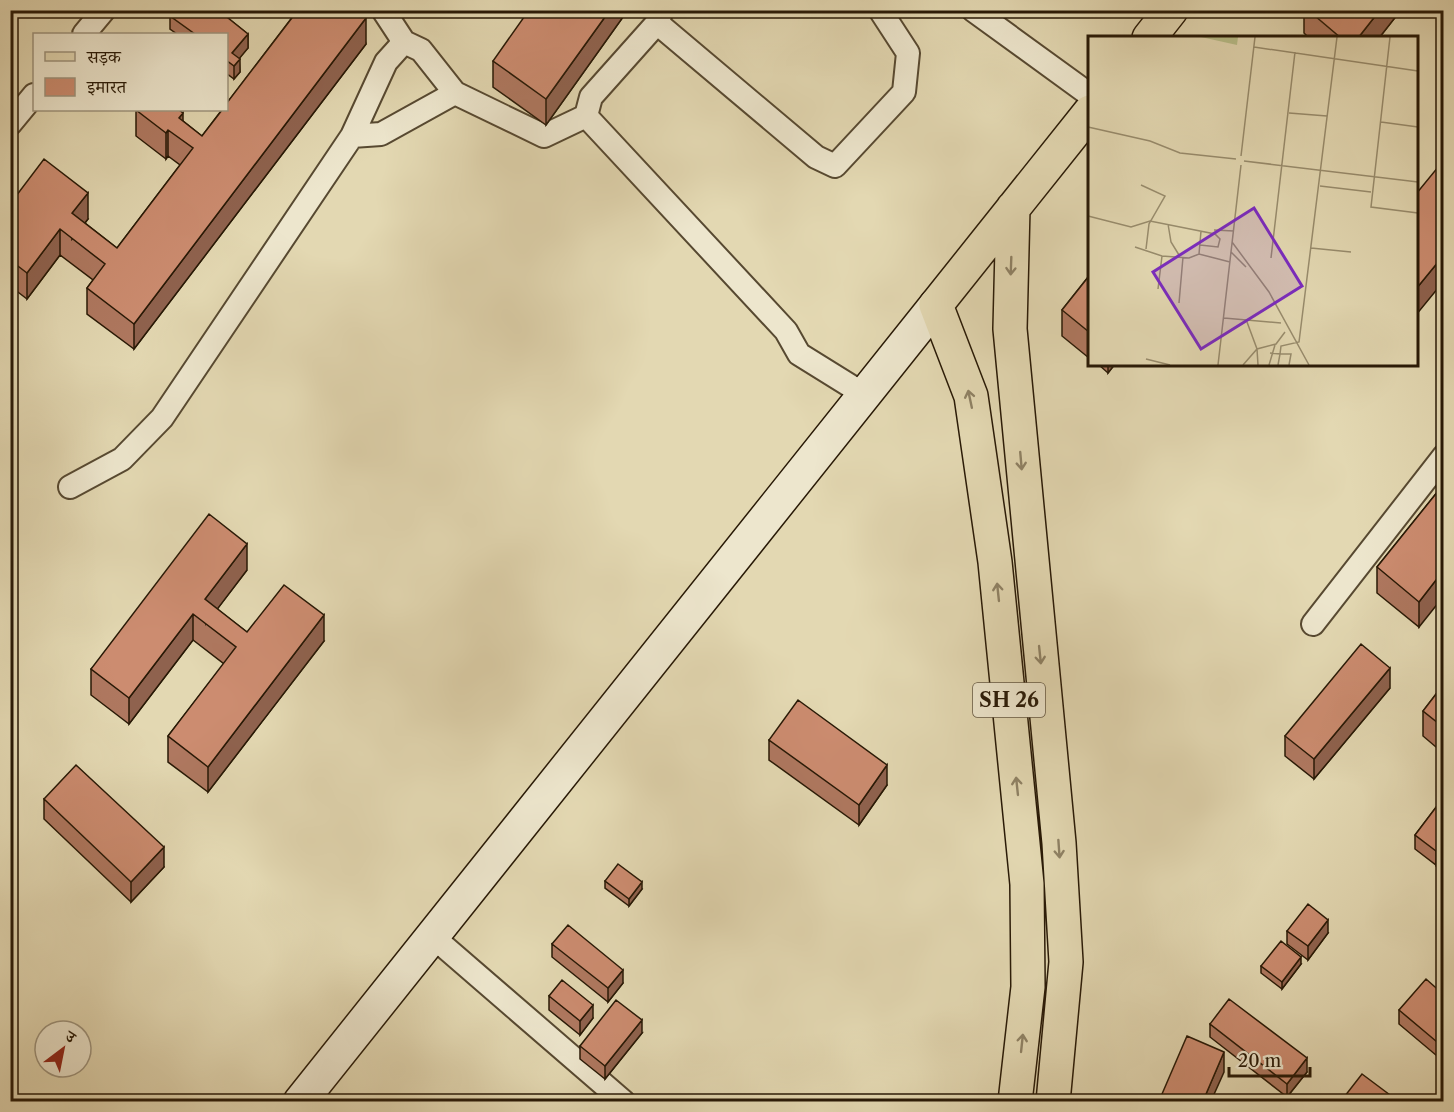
<svg xmlns="http://www.w3.org/2000/svg" width="1454" height="1112" font-family="'Libre Caslon Text','Noto Serif Devanagari',serif">
<style>
.lines{fill:none;stroke-linecap:round;stroke-linejoin:round}
.street-casing{stroke:#574931;stroke-width:26}
.secondary-casing{stroke:#281906;stroke-width:36}
.primary-casing{stroke:#281906;stroke-width:36}
.street{stroke:#ede6cd;stroke-width:22}
.secondary{stroke:#ede6cd;stroke-width:33}
.primary{stroke:#e3d8b2;stroke-width:33}
.wall{fill:#af7860;stroke:#281906;stroke-width:1.5}
.shaded-wall{fill:#8f624e;stroke:#281906;stroke-width:1.5}
.building{fill:#cc8c70;stroke:#281906;stroke-width:1.5}
.oneway{stroke:#8f8265}
.labels{text-anchor:middle;stroke-width:5;stroke-linejoin:round;paint-order:stroke}
.shield{fill:#ede6cd;stroke:#635642;stroke-width:1.5}
.shield-label{font-size:20px;font-weight:bold;fill:#281906}
.inset-road{fill:none;stroke:#988c6d;stroke-width:1.5}
.view{fill:#7b2cbf;fill-opacity:0.15;stroke:#7b2cbf;stroke-width:3}
.inset-edge{fill:none;stroke:#281906;stroke-width:3}
</style>
<rect width="100%" height="100%" fill="#e3d8b2"/>
<filter id="stains"><feTurbulence type="fractalNoise" baseFrequency=".00333" numOctaves="4"/><feColorMatrix values="0 0 0 0 .2 0 0 0 0 .09 0 0 0 0 .02 0 0 0 .5 -.17"/></filter>
<radialGradient id="worn" r=".72"><stop offset=".6" stop-color="#630" stop-opacity="0"/><stop offset="1" stop-color="#630" stop-opacity=".3"/></radialGradient>
<g class="lines">
<defs>
<path id="street" d="M383,10L404,42L421,50L455,93L544,136L586,116
M973,10L1090,95
M657,23L816,157L835,166L904,92L908,53L880,10
M84,34L104,10
M586,116L786,331L799,354L865,395
M586,116L591,97L657,23L662,10
M10,124L34,95
M352,136L381,134L455,93
M70,487L122,459L162,418L352,136L386,62L404,42
M1313,624L1444,456
M432,936L624,1102"/>
<path id="secondary" d="M300,1102L936,305"/>
<path id="primary" d="M1149,38L1171,10
M1013,208L1010,329L1059,843L1066,962L1053,1102
M1015,1102L1028,987L1027,884L995,562L971,396L936,305L1090,112"/>
</defs>
<use href="#street" class="street-casing"/>
<use href="#secondary" class="secondary-casing"/>
<use href="#primary" class="primary-casing"/>
<use href="#street" class="street"/>
<use href="#secondary" class="secondary"/>
<use href="#primary" class="primary"/>
</g>
<path class="wall" d="M174,10H194L197,12L198,10H218L248,34V48L239,58L240,72L234,79L226,73V34H177L170,29V16Z
M296,10H357L366,44L134,349L87,314V288L93,280L60,255L27,299L10,286V204L88,219L85,223L117,248L180,165L168,156L166,159L136,136V110L183,121L202,136L297,11Z
M628,10L546,125L493,87V61Z
M1304,10H1401L1379,38H1309L1304,33Z
M1089,276V358L1062,336V310Z
M1098,364H1115L1108,373Z
M1443,485L1419,627L1377,593V567Z
M247,570L217,609L247,632L324,641L208,792L168,762V736L224,664L193,640L129,724L91,695V669Z
M1443,685V753L1423,736V711Z
M1390,688L1314,779L1285,756V736Z
M769,740L887,785L859,825L769,760Z
M1443,798L1436,865L1415,849V835Z
M44,799L164,867L131,902L44,819Z
M605,881L642,889L629,906L605,888Z
M1287,931L1328,933L1308,960L1287,944Z
M552,944L623,983L608,1002L552,957Z
M1301,964L1282,989L1261,973V966Z
M1443,994V1061L1399,1024V1010Z
M549,996L593,1018L580,1035L549,1010Z
M1210,1024L1307,1072L1287,1097L1210,1037Z
M642,1033L605,1079L580,1059V1046Z"/>
<path class="shaded-wall" d="M610,10H628L546,125V99Z
M1380,10H1401L1379,38H1358Z
M366,18V44L134,349V324Z
M248,34V48L234,65L232,53Z
M240,59V72L234,79V66Z
M183,113V139L179,118Z
M168,130V156L166,159V133Z
M88,193V219L72,239V213Z
M60,229V255L27,299V273Z
M1443,256V282L1416,315V289Z
M1108,364H1115L1108,373Z
M247,544V570L206,624L205,599Z
M1443,571V597L1419,627V602Z
M193,614V640L129,724V698Z
M324,615V641L208,792V767Z
M1390,668V688L1314,779V759Z
M887,765V785L859,825V805Z
M1443,842V856L1436,865V851Z
M164,847V867L131,902V882Z
M642,882V889L629,906V899Z
M1328,920V933L1308,960V946Z
M1301,957V964L1282,989V982Z
M623,970V983L608,1002V988Z
M593,1005V1018L580,1035V1021Z
M642,1020V1033L605,1079V1066Z
M1224,1052V1072L1211,1101H1203Z
M1307,1058V1072L1287,1097V1084Z"/>
<path class="building" d="M174,10H194L197,12L198,10H218L248,34L232,53L240,59L234,66L226,60V34H195L170,16Z
M298,10H357L366,18L134,324L87,288L105,264L60,229L27,273L10,260V204L44,159L88,193L72,213L117,248L193,148L168,130L166,133L136,110H179L183,113L179,118L202,136L222,110H226V104Z
M529,10H610L546,99L493,61Z
M1308,10H1380L1358,38H1341Z
M1443,161V256L1416,289V194Z
M1089,276V332L1062,310Z
M1443,485V571L1419,602L1377,567Z
M209,514L247,544L205,599L247,632L284,585L324,615L208,767L168,736L236,647L193,614L129,698L91,669Z
M1361,644L1390,668L1314,759L1285,736Z
M1443,685V727L1423,711Z
M798,700L887,765L859,805L769,740Z
M76,765L164,847L131,882L44,799Z
M1443,798V842L1436,851L1415,835Z
M618,864L642,882L629,899L605,881Z
M1308,904L1328,920L1308,946L1287,931Z
M568,925L623,970L608,988L552,944Z
M1281,941L1301,957L1282,982L1261,966Z
M1426,979L1443,994V1047L1399,1010Z
M562,980L593,1005L580,1021L549,996Z
M1229,999L1307,1058L1287,1084L1210,1024Z
M616,1000L642,1020L605,1066L580,1046Z
M1187,1036L1224,1052L1203,1101H1159Z
M1362,1074L1398,1101H1341Z"/>
<defs><path id="oneway-shaft" d="M-6 0H5M1.5-3L5.5 0L1.5 3" fill="none" stroke-width="1.6" stroke-linecap="round" stroke-linejoin="round" transform="scale(1.5)"/></defs>
<g class="oneway">
<use href="#oneway-shaft" transform="translate(1011 266) rotate(92)"/>
<use href="#oneway-shaft" transform="translate(970 399) rotate(-102)"/>
<use href="#oneway-shaft" transform="translate(1021 461) rotate(85)"/>
<use href="#oneway-shaft" transform="translate(998 592) rotate(-96)"/>
<use href="#oneway-shaft" transform="translate(1040 655) rotate(84)"/>
<use href="#oneway-shaft" transform="translate(1017 786) rotate(-96)"/>
<use href="#oneway-shaft" transform="translate(1059 849) rotate(86)"/>
<use href="#oneway-shaft" transform="translate(1022 1043) rotate(-84)"/>
</g>
<g class="labels">
<rect class="shield" x="973" y="683" width="72" height="34" rx="4.5"/>
<g class="shield-label">
<text x="1009" y="707">SH 26</text>
</g>
</g>
<g transform="translate(1088 36)">
<rect width="330" height="330" fill="#e3d8b2"/>
<path d="M113,1H150L149,9Z" fill="#b8be89"/>
<path class="inset-road" d="M302,1L283,171L330,177M166,11L330,35M201,77L239,80M293,86L330,91M0,91L62,105L92,117L148,123M153,120L167,1M156,125L330,146M53,149L77,160L61,188L58,213M232,150L283,156M0,180L43,191L62,185L127,198L132,203L130,211L112,209M80,188L83,206L91,219M126,194L146,195M144,206L181,256L221,329M47,211L74,220L101,222L111,218L142,226M223,212L263,216M143,216L158,231M111,218L113,195M183,222L207,16M70,253L74,220M91,267L95,221M136,282L193,287M159,286L169,313L170,329M182,317L192,318L190,329M58,323L82,329M130,329L153,129M155,329L169,313L188,308L197,296M181,329L187,309M201,329L203,318H192L193,310L211,306L249,1"/>
<path class="view" d="M166,172L214,250L113,313L65,236Z"/>
<rect width="330" height="330" class="inset-edge"/>
</g>
<rect width="1454" height="1112" fill="none" stroke="#e3d8b2" stroke-width="36"/>
<rect x="12" y="12" width="1430" height="1088" fill="none" stroke="#281906" stroke-width="3"/>
<rect x="18" y="18" width="1418" height="1076" fill="none" stroke="#281906" stroke-width="1.5"/>
<rect x="33" y="33" width="195" height="78" fill="#ede6cd" stroke="#9e947d" stroke-width="1.5"/>
<rect x="45" y="52" width="30" height="9" fill="#e3d8b2" stroke="#9e947d" stroke-width="1.5"/>
<text x="87" y="63" font-size="18" fill="#281906">सड़क</text>
<rect x="45" y="78" width="30" height="18" fill="#cc8c70" stroke="#9e947d" stroke-width="1.5"/>
<text x="87" y="93" font-size="18" fill="#281906">इमारत</text>
<g transform="translate(63 1049) rotate(32)"><circle r="28" fill="#ede6cd" stroke="#9e947d" stroke-width="1.5"/>
<path d="M0-4.5L10 22L0 15L-10 22Z" fill="#8f2418"/>
<text y="-9" font-size="16" font-weight="bold" text-anchor="middle" fill="#281906">उ</text>
</g>
<path d="M1229 1067v9h81v-9" fill="none" stroke="#281906" stroke-width="3"/>
<text x="1238" y="1067" font-size="18" fill="#281906" stroke="#ede6cd" stroke-width="4.5" paint-order="stroke">20 m</text>
<rect width="100%" height="100%" filter="url(#stains)"/>
<rect width="100%" height="100%" fill="url(#worn)"/>
</svg>
